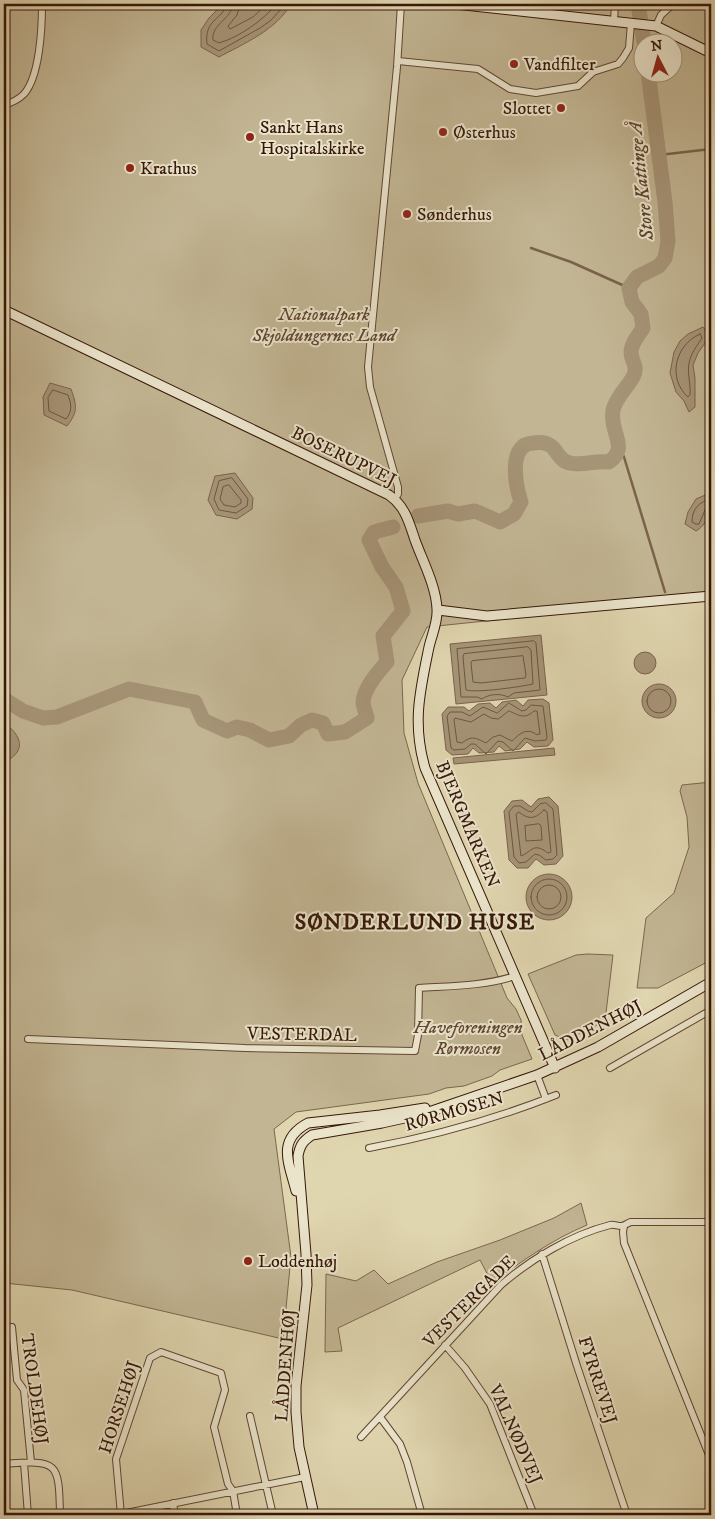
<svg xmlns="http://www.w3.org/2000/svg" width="715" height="1519" font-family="'IM FELL DW Pica',serif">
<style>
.green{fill:#c2b593;stroke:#7c664e;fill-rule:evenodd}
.water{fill:#a69477;stroke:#7a624b}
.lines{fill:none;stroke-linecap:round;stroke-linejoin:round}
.shore{stroke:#6e5640;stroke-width:1}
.stream{stroke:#7a624b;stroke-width:2.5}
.river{stroke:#a69477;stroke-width:15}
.street-casing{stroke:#614632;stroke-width:8}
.secondary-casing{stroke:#371709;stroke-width:11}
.street{stroke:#eae4cb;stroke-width:6}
.secondary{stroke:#eae4cb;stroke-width:9}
.poi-dot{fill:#8f2418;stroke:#eae4cb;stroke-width:2}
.labels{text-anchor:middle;stroke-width:4;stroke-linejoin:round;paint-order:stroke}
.poi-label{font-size:18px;fill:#371709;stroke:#eae4cb;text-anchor:start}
.park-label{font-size:18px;font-style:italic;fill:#614632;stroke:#eae4cb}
.street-label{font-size:18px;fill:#371709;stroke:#eae4cb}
.water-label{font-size:19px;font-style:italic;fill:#5e4330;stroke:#eae4cb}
.district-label{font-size:22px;font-weight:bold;letter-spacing:1px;fill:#371709;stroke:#eae4cb}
</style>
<rect width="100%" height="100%" fill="#dfd5af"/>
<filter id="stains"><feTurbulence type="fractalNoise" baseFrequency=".004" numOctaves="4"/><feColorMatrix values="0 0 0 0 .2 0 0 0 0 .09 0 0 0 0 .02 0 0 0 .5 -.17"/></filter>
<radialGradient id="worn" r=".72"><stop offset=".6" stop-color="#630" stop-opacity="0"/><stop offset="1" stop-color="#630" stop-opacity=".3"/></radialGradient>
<path class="green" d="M4,4H711V598L427,627L402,680L404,733L418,783L507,998L516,1009L521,1020L522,1035L532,1059L500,1070L492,1076L464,1086L446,1088L429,1094L296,1112L274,1129L291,1257L283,1339L72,1290L4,1283ZM642,42H672V72H642Z
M711,782V960L658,988H637L646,918L674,893L689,847L687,817L680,791L682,785Z
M588,954L613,955L605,1021L567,1040L555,1035L528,974L576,955Z
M581,1203L587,1225C553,1239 522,1261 492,1283L480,1260L338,1328L342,1351L325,1352L326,1274L356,1281L374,1270L388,1284L437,1262L500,1240L554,1218Z"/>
<path class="water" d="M223,4H291C276,30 245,43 219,57L201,47V30L209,18Z
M703,327L710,336L698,353L693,365L695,378V407L689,412L684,401L676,392L670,373L674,352L680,341L688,334Z
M50,383L71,389C77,406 78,412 67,426L44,415L43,397Z
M235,473L253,498L252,509L237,519L216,515L208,500L215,476Z
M710,493C710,508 710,523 696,531L685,524L688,512L696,499Z
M541,635L547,695L456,704L450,644Z
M634 663a11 11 0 1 1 22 0a11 11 0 1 1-22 0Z
M642 701a17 17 0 1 1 34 0a17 17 0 1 1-34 0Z
M543,699L549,703L553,740L548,746L534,747L527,742L520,749L505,751L499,746L494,752L479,753L473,748L468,754L452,755L446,750L442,714L448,707H464L469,711L478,704L490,703L496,708L502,702L516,700L523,706L528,700Z
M4,723C22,735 27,752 4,762Z
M554,748L555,755L454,764L453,758Z
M549,797L558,806L563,856L556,864L544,865L536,859L528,868H517L509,860L504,811L512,801L522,800L531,807L538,799Z
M526 897a23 23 0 1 1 46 0a23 23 0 1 1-46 0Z"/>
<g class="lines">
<path class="shore" d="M226,4C224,20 204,18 207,44L219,51L260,28L270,21L286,4
M233,4C232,19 211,24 213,40L219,43C240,37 263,20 277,4
M240,4L237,15L228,26L230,29L253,17L267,4
M700,334L702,338C697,346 691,353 689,363C687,373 691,385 690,395L688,397C667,378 675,345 700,334Z
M53,390L68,395C71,403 73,411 66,419L49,411L48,398Z
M232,478L248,499L247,506L236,513L219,510L214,499L219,481Z
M229,485L241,500V503L235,507L224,505L220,499L223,487Z
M711,498C699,503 692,508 692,522L696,524H699L705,510L711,508
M534,641L536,643L540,690L514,693L508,697C500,693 489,694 482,699L477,697H461L457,649Z
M528,647L531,650L533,684C519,687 478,693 466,690L463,657L464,654Z
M523,656L526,675L525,678L481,683L473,682L471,663L472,661Z
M647 701a12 12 0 1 1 24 0a12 12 0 1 1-24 0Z
M509,703L522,711L526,710L531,705L543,706L547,737L546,740L535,741L525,738L513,751L503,742L498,741L486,754L475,744H471L465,749L454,750L451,748L447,716L450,712H462L470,716L483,707L497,713Z
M509,711C519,715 524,720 534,711H537L540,734C533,735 539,735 532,732C523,729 518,736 512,741L500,735L493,737L486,743C476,738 472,735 462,743L457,742L454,720L455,718L471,722L484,714L491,718L498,719Z
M546,803L553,809L557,855L553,859L546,860L539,855L535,854L526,862L519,863L514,857L509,812L514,806H520L528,811L532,812L540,804Z
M544,810L547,812L551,852L548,853C533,842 533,851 521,856L516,814L519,812C529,820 535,819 544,810Z
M539,824L541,826L542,840L526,841L525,826Z
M531 897a18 18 0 1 1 36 0a18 18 0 1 1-36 0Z
M537 897a12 12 0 1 1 24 0a12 12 0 1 1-24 0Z"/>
<path class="stream" d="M659,155L711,149
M531,248L571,262L629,288
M620,449L624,457L665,592"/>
<path class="river" d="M638,4L644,42
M418,516L448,511L458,514L475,511L500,522L514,514L521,502C516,487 507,444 533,443C539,442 546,442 551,446C557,450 559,461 570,463C583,466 595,460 609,462C630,447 609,433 613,410C616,397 627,388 633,377C639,366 631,362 631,352C631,343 639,335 643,328L641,314L632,302L629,288L637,277L659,266L665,258L668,241L665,202L648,72
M4,699L23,711L43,718L57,717L129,689L195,702L203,720L227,731L237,727L250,730L269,740L289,736L301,725L312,720L323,723L328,734L345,732L367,718C366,713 363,706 363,702C364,688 378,672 387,662L383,636L403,611L396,587L382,567L369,540L374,532L393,527"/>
<defs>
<path id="street" d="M614,21L615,4
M656,26L661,15L673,4
M398,61L478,69L510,89L536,93L578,86L593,72L618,64L623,58L629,48L631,23
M4,105C11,103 18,100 24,94C40,76 42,27 42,4
M395,499L398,494V487L370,387L368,367L397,67L401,4
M28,1039L245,1048L415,1051L418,1035L419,988C451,986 484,986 515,976
M610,1068L711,1010
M537,1075L546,1099
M369,1148C433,1136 496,1119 556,1095
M624,1226L623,1232L624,1243L711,1460
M542,1254L577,1366L627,1515
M4,1328L12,1327L17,1380L24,1390L31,1462
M445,1345L465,1368L490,1404L534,1515
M250,1416L273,1515
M380,1417L400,1444L407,1462L422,1515
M361,1437L501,1285C531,1259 571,1235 610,1225C614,1224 617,1226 621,1226C625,1226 627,1223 631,1222H711
M24,1463L28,1515
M4,1464C58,1460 59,1461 60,1515
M173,1503L175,1515
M121,1514L305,1477
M121,1515L116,1459L150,1358L161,1352L221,1373L225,1390L214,1427L228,1484L233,1491L237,1515"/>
<path id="secondary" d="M455,4L656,26L711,53
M4,310L389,495C405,506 409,522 415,540C423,562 436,586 437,609C438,622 432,634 429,647C420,691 412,723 425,768L555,1068
M438,610L487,616L711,596
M296,1191C289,1163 276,1140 308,1123L380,1115L425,1108
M314,1515L299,1447L296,1412V1386L307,1285L306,1254L298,1156C300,1145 303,1141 312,1135L382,1123L423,1114L537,1075L598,1047L711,982"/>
</defs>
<use href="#street" class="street-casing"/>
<use href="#secondary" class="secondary-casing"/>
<use href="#street" class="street"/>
<use href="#secondary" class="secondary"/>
</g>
<g class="poi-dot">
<circle cx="514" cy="64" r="5"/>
<circle cx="561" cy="108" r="5"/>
<circle cx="443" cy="132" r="5"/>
<circle cx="250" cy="137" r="5"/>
<circle cx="130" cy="168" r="5"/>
<circle cx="407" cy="214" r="5"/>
<circle cx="248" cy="1261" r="5"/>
</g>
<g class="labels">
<g class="poi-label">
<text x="524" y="70">Vandfilter</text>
<text x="551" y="114" text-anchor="end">Slottet</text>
<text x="260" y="133">Sankt Hans<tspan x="260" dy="21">Hospitalskirke</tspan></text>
<text x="453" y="138">Østerhus</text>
<text x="140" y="174">Krathus</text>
<text x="417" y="220">Sønderhus</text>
<text x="258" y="1267">Loddenhøj</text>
</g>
<g class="park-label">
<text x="324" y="320">Nationalpark<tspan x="324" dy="21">Skjoldungernes Land</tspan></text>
<text x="468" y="1033">Haveforeningen<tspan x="468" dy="21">Rørmosen</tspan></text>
</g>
<g class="street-label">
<text transform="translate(344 456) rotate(26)" y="6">BOSERUPVEJ</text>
<text transform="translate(468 824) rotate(67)" y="6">BJERGMARKEN</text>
<text transform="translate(590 1030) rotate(-27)" y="6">LÅDDENHØJ</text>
<text transform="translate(302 1034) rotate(1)" y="6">VESTERDAL</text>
<text transform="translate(454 1111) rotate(-16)" y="6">RØRMOSEN</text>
<text transform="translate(469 1301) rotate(-45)" y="6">VESTERGADE</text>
<text transform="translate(285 1365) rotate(-86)" y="6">LÅDDENHØJ</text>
<text transform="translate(598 1380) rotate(72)" y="6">FYRREVEJ</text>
<text transform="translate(35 1389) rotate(82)" y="6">TROLDEHØJ</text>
<text transform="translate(119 1407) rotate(-72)" y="6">HORSEHØJ</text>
<text transform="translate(516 1434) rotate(66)" y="6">VALNØDVEJ</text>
</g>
<g class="water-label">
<text transform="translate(640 181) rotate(-96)" y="7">Store Kattinge Å</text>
</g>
<g class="district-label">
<text x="415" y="929">SØNDERLUND HUSE</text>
</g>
</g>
<rect width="715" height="1519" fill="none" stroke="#dfd5af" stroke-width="20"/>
<rect x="5" y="5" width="705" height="1509" fill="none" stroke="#371709" stroke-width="2.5"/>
<rect x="10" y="10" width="695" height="1499" fill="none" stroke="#371709"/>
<g transform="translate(658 58) rotate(354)"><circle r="24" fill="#eae4cb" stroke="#a2927d"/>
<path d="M0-4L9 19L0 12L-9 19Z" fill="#8f2418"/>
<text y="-8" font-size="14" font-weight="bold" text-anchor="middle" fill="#371709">N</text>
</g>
<rect width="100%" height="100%" filter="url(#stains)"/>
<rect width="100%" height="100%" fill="url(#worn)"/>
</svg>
